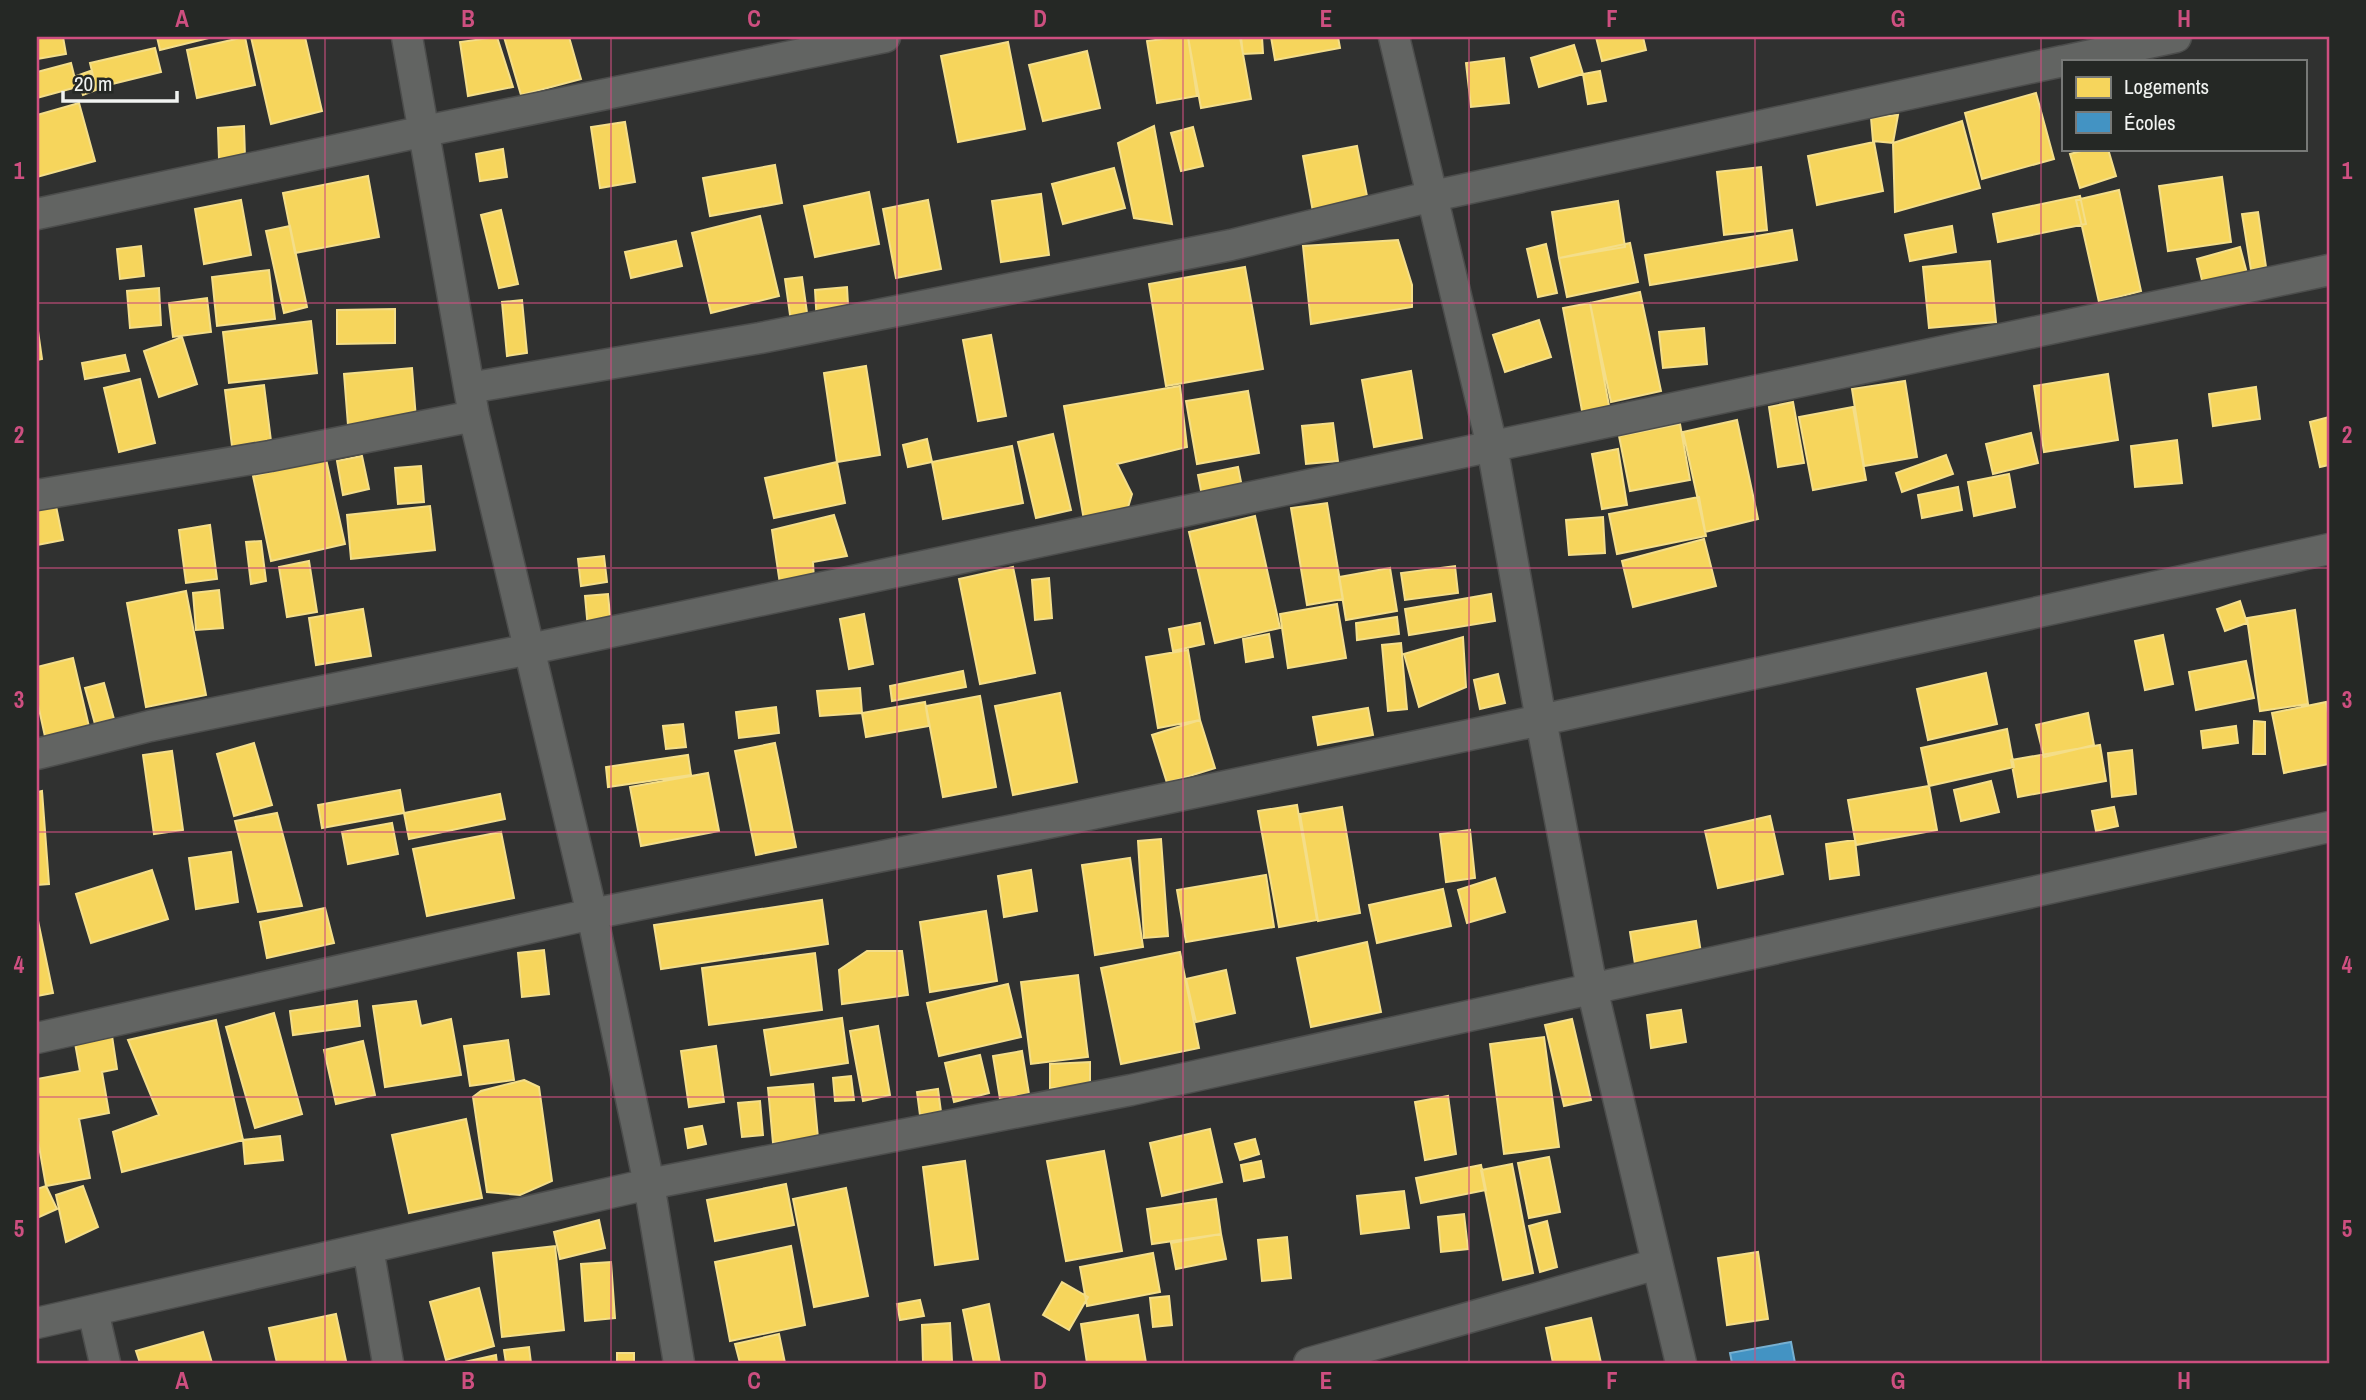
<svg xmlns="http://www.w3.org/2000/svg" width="2366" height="1400" font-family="'Archivo Narrow',sans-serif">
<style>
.homes{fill:#f6d55c;stroke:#f4de89;stroke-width:2}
.schools{fill:#4393c3;stroke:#77b0d1;stroke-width:2}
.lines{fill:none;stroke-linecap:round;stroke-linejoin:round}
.street-casing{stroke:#4c4d4c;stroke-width:33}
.street{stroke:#626462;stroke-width:30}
.grid{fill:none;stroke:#ce4f80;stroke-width:2;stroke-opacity:0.55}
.neatline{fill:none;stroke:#ce4f80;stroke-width:2.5}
.grid-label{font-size:23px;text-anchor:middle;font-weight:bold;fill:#ce4f80}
</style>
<rect width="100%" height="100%" fill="#303130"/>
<path class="homes" d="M37,37H63L66,54L37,59Z
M157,37H209V38L160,50Z
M245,37L255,85L197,98L187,50Z
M251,37H305L322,111L271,124Z
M497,37L513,87L468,96L460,42Z
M504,37H569L581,79L521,95Z
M1178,37H1188L1197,96L1157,103L1147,41Z
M1188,37H1240L1251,99L1201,108Z
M1241,37H1262L1263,53L1243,54Z
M1271,37H1338L1340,48L1275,60Z
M1596,37H1643L1646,50L1602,61Z
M1008,42L1025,129L958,142L941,56Z
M1574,45L1583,74L1539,87L1531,58Z
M155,48L161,72L96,88L90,63Z
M1087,51L1100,108L1043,121L1029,65Z
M1504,58L1509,103L1471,107L1466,63Z
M71,63L77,87L37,98V72Z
M90,71L96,90L83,95L76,76Z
M1600,71L1606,101L1588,104L1583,74Z
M2036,93L2054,159L1982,179L1965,113Z
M79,103L95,161L37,177V115Z
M1898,115L1893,143L1873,141L1871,118Z
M1962,121L1980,188L1895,212L1893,143Z
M625,122L635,182L600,188L591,127Z
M244,126L245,158L219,159L218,128Z
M1154,126L1172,224L1134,218L1118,143Z
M1193,127L1203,166L1181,171L1171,133Z
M1874,142L1883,191L1817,205L1808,156Z
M1357,146L1368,201L1313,212L1303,156Z
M503,149L507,177L480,181L476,154Z
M2089,149H2108L2116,176L2080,188L2070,154Z
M775,165L782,203L710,216L703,178Z
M1761,167L1767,230L1724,235L1717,172Z
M1114,168L1125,208L1063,224L1052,184Z
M368,176L379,237L295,253L283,193Z
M2222,177L2231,242L2168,251L2159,186Z
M2119,190L2141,291L2099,302L2076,200Z
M869,192L879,244L815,257L804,206Z
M1041,194L1049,255L1001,262L992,201Z
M2080,196L2086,224L1998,242L1993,214Z
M241,200L251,255L204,264L195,209Z
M928,200L941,269L896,278L883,209Z
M1618,201L1625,247L1559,258L1552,212Z
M501,210L518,284L499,288L481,215Z
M2258,212L2266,267L2251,270L2242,214Z
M760,216L779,296L711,313L692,233Z
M290,226L307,307L284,313L266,231Z
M1952,226L1956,252L1910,261L1905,235Z
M1792,230L1797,260L1650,285L1645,255Z
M1398,240L1412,285V307L1311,324L1303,246Z
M676,241L682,266L631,278L625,252Z
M1630,243L1638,282L1567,297L1559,258Z
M1546,244L1557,293L1538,297L1527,249Z
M141,246L144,276L120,279L117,249Z
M2240,247L2249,281L2205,293L2197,259Z
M1990,261L1996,322L1929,328L1923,267Z
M1245,267L1263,369L1166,386L1149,284Z
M269,270L275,319L217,326L212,277Z
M802,277L808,320L791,322L785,279Z
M847,287L849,322L817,324L815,290Z
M159,288L161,325L130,328L127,291Z
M1640,292L1661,391L1611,402L1590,303Z
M207,298L211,332L173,337L169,303Z
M522,300L527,353L507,356L502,302Z
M1590,303L1610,411L1583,416L1563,308Z
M395,309V343L337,344V310Z
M1539,320L1551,357L1505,372L1493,335Z
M311,321L317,373L229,383L223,332Z
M37,324L42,359L37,360Z
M1704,328L1707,364L1663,368L1659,332Z
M991,335L1006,416L978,421L963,340Z
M182,337L197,384L159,397L144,351Z
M125,355L129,371L85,379L82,363Z
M866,366L880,455L837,462L824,373Z
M412,368L416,419L348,425L344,374Z
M1411,371L1422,438L1374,447L1362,380Z
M2108,374L2118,440L2044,452L2034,386Z
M140,379L155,443L119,452L104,388Z
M1905,381L1917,457L1864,466L1852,389Z
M264,385L272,449L233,454L225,390Z
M1180,386L1187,447L1117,464L1132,494L1123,524L1085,526L1064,406Z
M2256,387L2260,419L2213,426L2209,394Z
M1248,391L1259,453L1197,464L1186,401Z
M1793,402L1804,463L1778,467L1769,407Z
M1853,407L1866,480L1813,490L1799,417Z
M2329,417V465L2320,467L2310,422Z
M1737,420L1758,519L1705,532L1683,432Z
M1333,423L1338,461L1306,464L1302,426Z
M1680,424L1690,480L1630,491L1619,436Z
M2031,433L2038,463L1993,474L1986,444Z
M1053,434L1071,510L1036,518L1018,442Z
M927,439L932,462L908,467L903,445Z
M2177,440L2182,483L2135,487L2131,446Z
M1012,446L1023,503L943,519L932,462Z
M1618,449L1627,505L1602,509L1592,454Z
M1946,455L1953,474L1902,492L1896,473Z
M362,456L369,489L343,495L337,461Z
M326,459L345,544L271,561L253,476Z
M837,462L845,503L774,518L765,478Z
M421,466L424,502L398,504L395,468Z
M1238,467L1242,487L1202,496L1198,475Z
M2009,474L2015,507L1974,516L1968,482Z
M1958,487L1962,510L1922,518L1918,495Z
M1699,497L1706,536L1617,554L1609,514Z
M1327,503L1343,599L1307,605L1291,508Z
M56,506L63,540L37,545V510Z
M430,506L435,550L351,559L347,515Z
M834,515L847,556L813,562L814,580L781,591L772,530Z
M1255,516L1280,628L1215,643L1189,532Z
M1603,517L1605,553L1569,555L1566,520Z
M210,525L217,579L186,583L179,530Z
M1704,539L1716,586L1633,607L1622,561Z
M261,541L266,581L251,584L246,542Z
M604,556L607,582L581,586L578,559Z
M309,561L317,612L287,617L279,567Z
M1455,566L1458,593L1405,600L1401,573Z
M1013,567L1035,673L980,684L959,579Z
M1390,568L1397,611L1346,620L1339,577Z
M1049,578L1052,618L1035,620L1032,580Z
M219,590L223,628L196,630L193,593Z
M186,591L206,695L146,707L127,603Z
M608,594L611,626L588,629L585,596Z
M1491,594L1495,621L1409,635L1405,609Z
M2240,601L2247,623L2225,631L2217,609Z
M1337,604L1346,658L1288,668L1280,614Z
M363,609L371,656L316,665L309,618Z
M2295,610L2308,704L2260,711L2247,618Z
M864,614L873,664L849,669L840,619Z
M1397,617L1399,634L1357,640L1356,623Z
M1200,623L1204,644L1173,651L1169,629Z
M1269,634L1273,657L1246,662L1243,639Z
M2163,635L2173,684L2145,690L2135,641Z
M1463,637L1466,687L1419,707L1404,654Z
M1401,643L1407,709L1388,711L1382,645Z
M1188,650L1200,720L1158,728L1146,657Z
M73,658L90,731L46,741L37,700V667Z
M2246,661L2254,698L2196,710L2189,672Z
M963,671L966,687L892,701L890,686Z
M1986,673L1997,724L1928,740L1917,689Z
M1498,674L1505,703L1480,709L1474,680Z
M104,683L114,719L95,724L85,688Z
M860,688L862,713L820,716L817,691Z
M1060,693L1077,782L1013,795L995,706Z
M980,696L996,787L943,797L926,706Z
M925,702L929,726L866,737L862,713Z
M2326,702L2329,719V764L2284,773L2272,713Z
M776,707L779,733L739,738L736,712Z
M1368,708L1373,735L1318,745L1313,717Z
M2088,713L2094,745L2044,757L2036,725Z
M1200,720L1215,768L1167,783L1152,735Z
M2254,721L2265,722V754H2253Z
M683,724L686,747L666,749L663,726Z
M2236,726L2238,743L2203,748L2201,731Z
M2007,729L2014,767L1929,786L1921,748Z
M254,743L272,805L234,816L217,754Z
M775,743L796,847L756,855L735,751Z
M2100,745L2106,781L2018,797L2011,760Z
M2132,750L2136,794L2112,797L2108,753Z
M172,751L183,830L154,834L143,755Z
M688,755L691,775L608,787L606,767Z
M708,773L719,831L641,846L630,787Z
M1991,781L1999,812L1961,821L1954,790Z
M1929,786L1937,830L1856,845L1848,800Z
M400,790L404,813L322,828L318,805Z
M42,791L49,884L37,885V792Z
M500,794L505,819L409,839L404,813Z
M1297,805L1317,920L1279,927L1258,811Z
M1342,807L1360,913L1318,921L1300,814Z
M2114,807L2118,826L2096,831L2092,811Z
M277,813L302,906L258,912L235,821Z
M1770,816L1783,874L1718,888L1705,831Z
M392,823L398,854L348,864L342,832Z
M1470,830L1475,878L1446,882L1440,834Z
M501,832L514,898L427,916L413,849Z
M1161,839L1168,936L1144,938L1138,841Z
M1855,840L1859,875L1830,879L1826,844Z
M231,852L238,902L196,909L189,858Z
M1130,858L1143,947L1095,955L1082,865Z
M152,870L168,919L91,943L76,894Z
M1031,870L1037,911L1004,917L998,876Z
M1266,875L1274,927L1186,942L1177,890Z
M1495,878L1505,912L1467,923L1458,890Z
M1443,889L1451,926L1377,943L1369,905Z
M822,900L828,944L661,969L654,925Z
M325,908L334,943L267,958L260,922Z
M986,911L997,981L930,992L920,922Z
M37,916L53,993L37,996Z
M1696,921L1701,953L1635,964L1630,932Z
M1367,942L1381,1012L1311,1027L1297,958Z
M544,950L549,994L522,997L518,953Z
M867,951H902L908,995L842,1004L839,970Z
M1180,952L1199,1048L1121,1064L1101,968Z
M815,953L822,1010L709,1025L702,968Z
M1226,970L1235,1013L1196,1022L1186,979Z
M1078,975L1088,1057L1031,1064L1021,982Z
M1008,984L1021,1037L939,1056L927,1003Z
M357,1001L360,1026L293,1035L290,1011Z
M416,1001L421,1026L451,1019L461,1075L385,1087L373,1006Z
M1681,1010L1686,1042L1651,1048L1647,1015Z
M274,1013L302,1114L255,1128L226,1027Z
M842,1018L848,1063L771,1075L764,1030Z
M1572,1019L1591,1100L1564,1106L1545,1025Z
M216,1020L243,1140L122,1172L113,1132L159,1115L128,1040Z
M878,1026L890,1095L863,1101L850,1031Z
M112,1036L117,1069L102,1072L109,1113L79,1119L90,1178L46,1186L37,1135V1079L80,1071L75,1043Z
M1544,1037L1559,1147L1504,1154L1490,1044Z
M508,1040L514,1080L470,1086L464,1046Z
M363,1041L375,1095L336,1104L324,1050Z
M716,1046L724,1102L689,1107L681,1051Z
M1022,1051L1029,1094L1000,1099L993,1056Z
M980,1055L989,1093L954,1102L945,1063Z
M1090,1062V1087L1050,1088V1064Z
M851,1076L854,1100L835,1101L833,1078Z
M524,1080L539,1087L552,1181L520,1195L487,1192L473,1097L481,1091Z
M813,1084L818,1138L773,1143L768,1088Z
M938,1089L941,1112L920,1115L917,1092Z
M1448,1096L1456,1154L1425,1160L1415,1102Z
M760,1101L763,1135L742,1137L738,1103Z
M466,1119L482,1198L409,1213L392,1135Z
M702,1126L706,1144L688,1148L685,1129Z
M1210,1129L1222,1182L1162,1196L1150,1143Z
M280,1136L283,1160L245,1164L243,1140Z
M1255,1139L1259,1154L1240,1160L1235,1144Z
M1104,1151L1122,1251L1066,1261L1047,1161Z
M1549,1157L1560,1212L1529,1218L1518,1163Z
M965,1161L978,1259L935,1265L923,1167Z
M1261,1161L1264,1177L1244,1181L1241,1165Z
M1512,1164L1533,1273L1503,1280L1481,1170Z
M1481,1165L1486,1190L1421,1203L1416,1178Z
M786,1184L794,1225L715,1241L707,1200Z
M46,1186L57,1209L37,1218V1189Z
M83,1186L98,1227L66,1242L56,1195Z
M846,1188L868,1296L814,1307L793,1199Z
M1404,1191L1409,1228L1361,1234L1357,1196Z
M1216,1199L1221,1234L1152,1244L1147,1209Z
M1464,1214L1468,1249L1441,1252L1438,1217Z
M599,1220L605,1248L560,1259L554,1232Z
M1547,1221L1557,1267L1540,1272L1529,1226Z
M1221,1234L1226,1259L1176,1269L1171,1243Z
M1287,1237L1291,1278L1262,1281L1258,1240Z
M555,1246L564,1330L502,1337L493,1253Z
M791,1246L805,1325L730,1341L715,1262Z
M1758,1252L1768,1319L1727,1325L1718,1258Z
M1153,1253L1160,1292L1087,1306L1080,1267Z
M611,1262L615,1318L585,1321L581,1264Z
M1062,1282L1088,1297L1069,1330L1043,1315Z
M479,1288L494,1346L446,1360L430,1302Z
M1169,1296L1172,1325L1153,1327L1150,1298Z
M920,1300L924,1316L900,1320L897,1304Z
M989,1304L1000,1363H974L963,1310Z
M336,1314L346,1361L335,1363H277L269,1328Z
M1138,1315L1146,1363H1087L1081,1324Z
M1591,1318L1601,1363H1553L1546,1328Z
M950,1323L952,1361L923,1363L922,1325Z
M203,1332L212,1363H140L136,1351Z
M779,1334L785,1363H740L735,1344Z
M529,1347L531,1363H506L504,1350Z
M617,1353H634V1363H617Z
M496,1355L497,1363H460Z"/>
<path class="schools" d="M1791,1342L1795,1363H1732L1730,1353Z"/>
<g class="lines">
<defs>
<path id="street" d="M407,37L474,416L592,914L649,1184L679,1363
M1394,37L1492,446L1541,720L1592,988L1681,1363
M2064,61L2176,37
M37,214L425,131L885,37
M469,388L760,338L1231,245L1433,196L2063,61
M37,495L270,456L474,416
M37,754L150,726L530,649L2329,270
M37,1038L592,914L1068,819L1541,720L2329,549
M368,1248L388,1363
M93,1311L105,1363
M37,1323L649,1184L1131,1090L2329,827
M1309,1363L1657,1264"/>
</defs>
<use href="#street" class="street-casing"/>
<use href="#street" class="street"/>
</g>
<path class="grid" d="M325,37V1363M611,37V1363M897,37V1363M1183,37V1363M1469,37V1363M1755,37V1363M2041,37V1363M37,303H2329M37,568H2329M37,832H2329M37,1097H2329"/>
<rect width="2366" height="1400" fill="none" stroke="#252825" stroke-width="77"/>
<rect x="2062" y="60" width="245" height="91" fill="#252825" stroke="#777977" stroke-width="2"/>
<rect x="2076" y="77" width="35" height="21" fill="#f6d55c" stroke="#777977" stroke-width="2"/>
<text x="2124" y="94" font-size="21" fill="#f1f3f1">Logements</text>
<rect x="2076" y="112" width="35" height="21" fill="#4393c3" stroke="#777977" stroke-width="2"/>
<text x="2124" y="130" font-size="21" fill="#f1f3f1">Écoles</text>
<path d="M63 91v10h114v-10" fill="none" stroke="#f1f3f1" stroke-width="3.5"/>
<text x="74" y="91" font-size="21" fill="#f1f3f1" stroke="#252825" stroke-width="5" paint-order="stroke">20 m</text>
<rect x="38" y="38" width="2290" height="1324" class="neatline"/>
<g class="grid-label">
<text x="182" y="27">A</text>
<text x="468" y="27">B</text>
<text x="754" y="27">C</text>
<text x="1040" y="27">D</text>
<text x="1326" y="27">E</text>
<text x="1612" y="27">F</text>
<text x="1898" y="27">G</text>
<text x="2184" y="27">H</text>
<text x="19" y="179">1</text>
<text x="2347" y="179">1</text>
<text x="19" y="443">2</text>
<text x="2347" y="443">2</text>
<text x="19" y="708">3</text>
<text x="2347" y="708">3</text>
<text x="19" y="973">4</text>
<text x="2347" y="973">4</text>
<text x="19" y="1237">5</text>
<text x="2347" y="1237">5</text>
<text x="182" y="1389">A</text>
<text x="468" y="1389">B</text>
<text x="754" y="1389">C</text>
<text x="1040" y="1389">D</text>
<text x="1326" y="1389">E</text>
<text x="1612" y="1389">F</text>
<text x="1898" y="1389">G</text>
<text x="2184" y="1389">H</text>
</g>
</svg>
